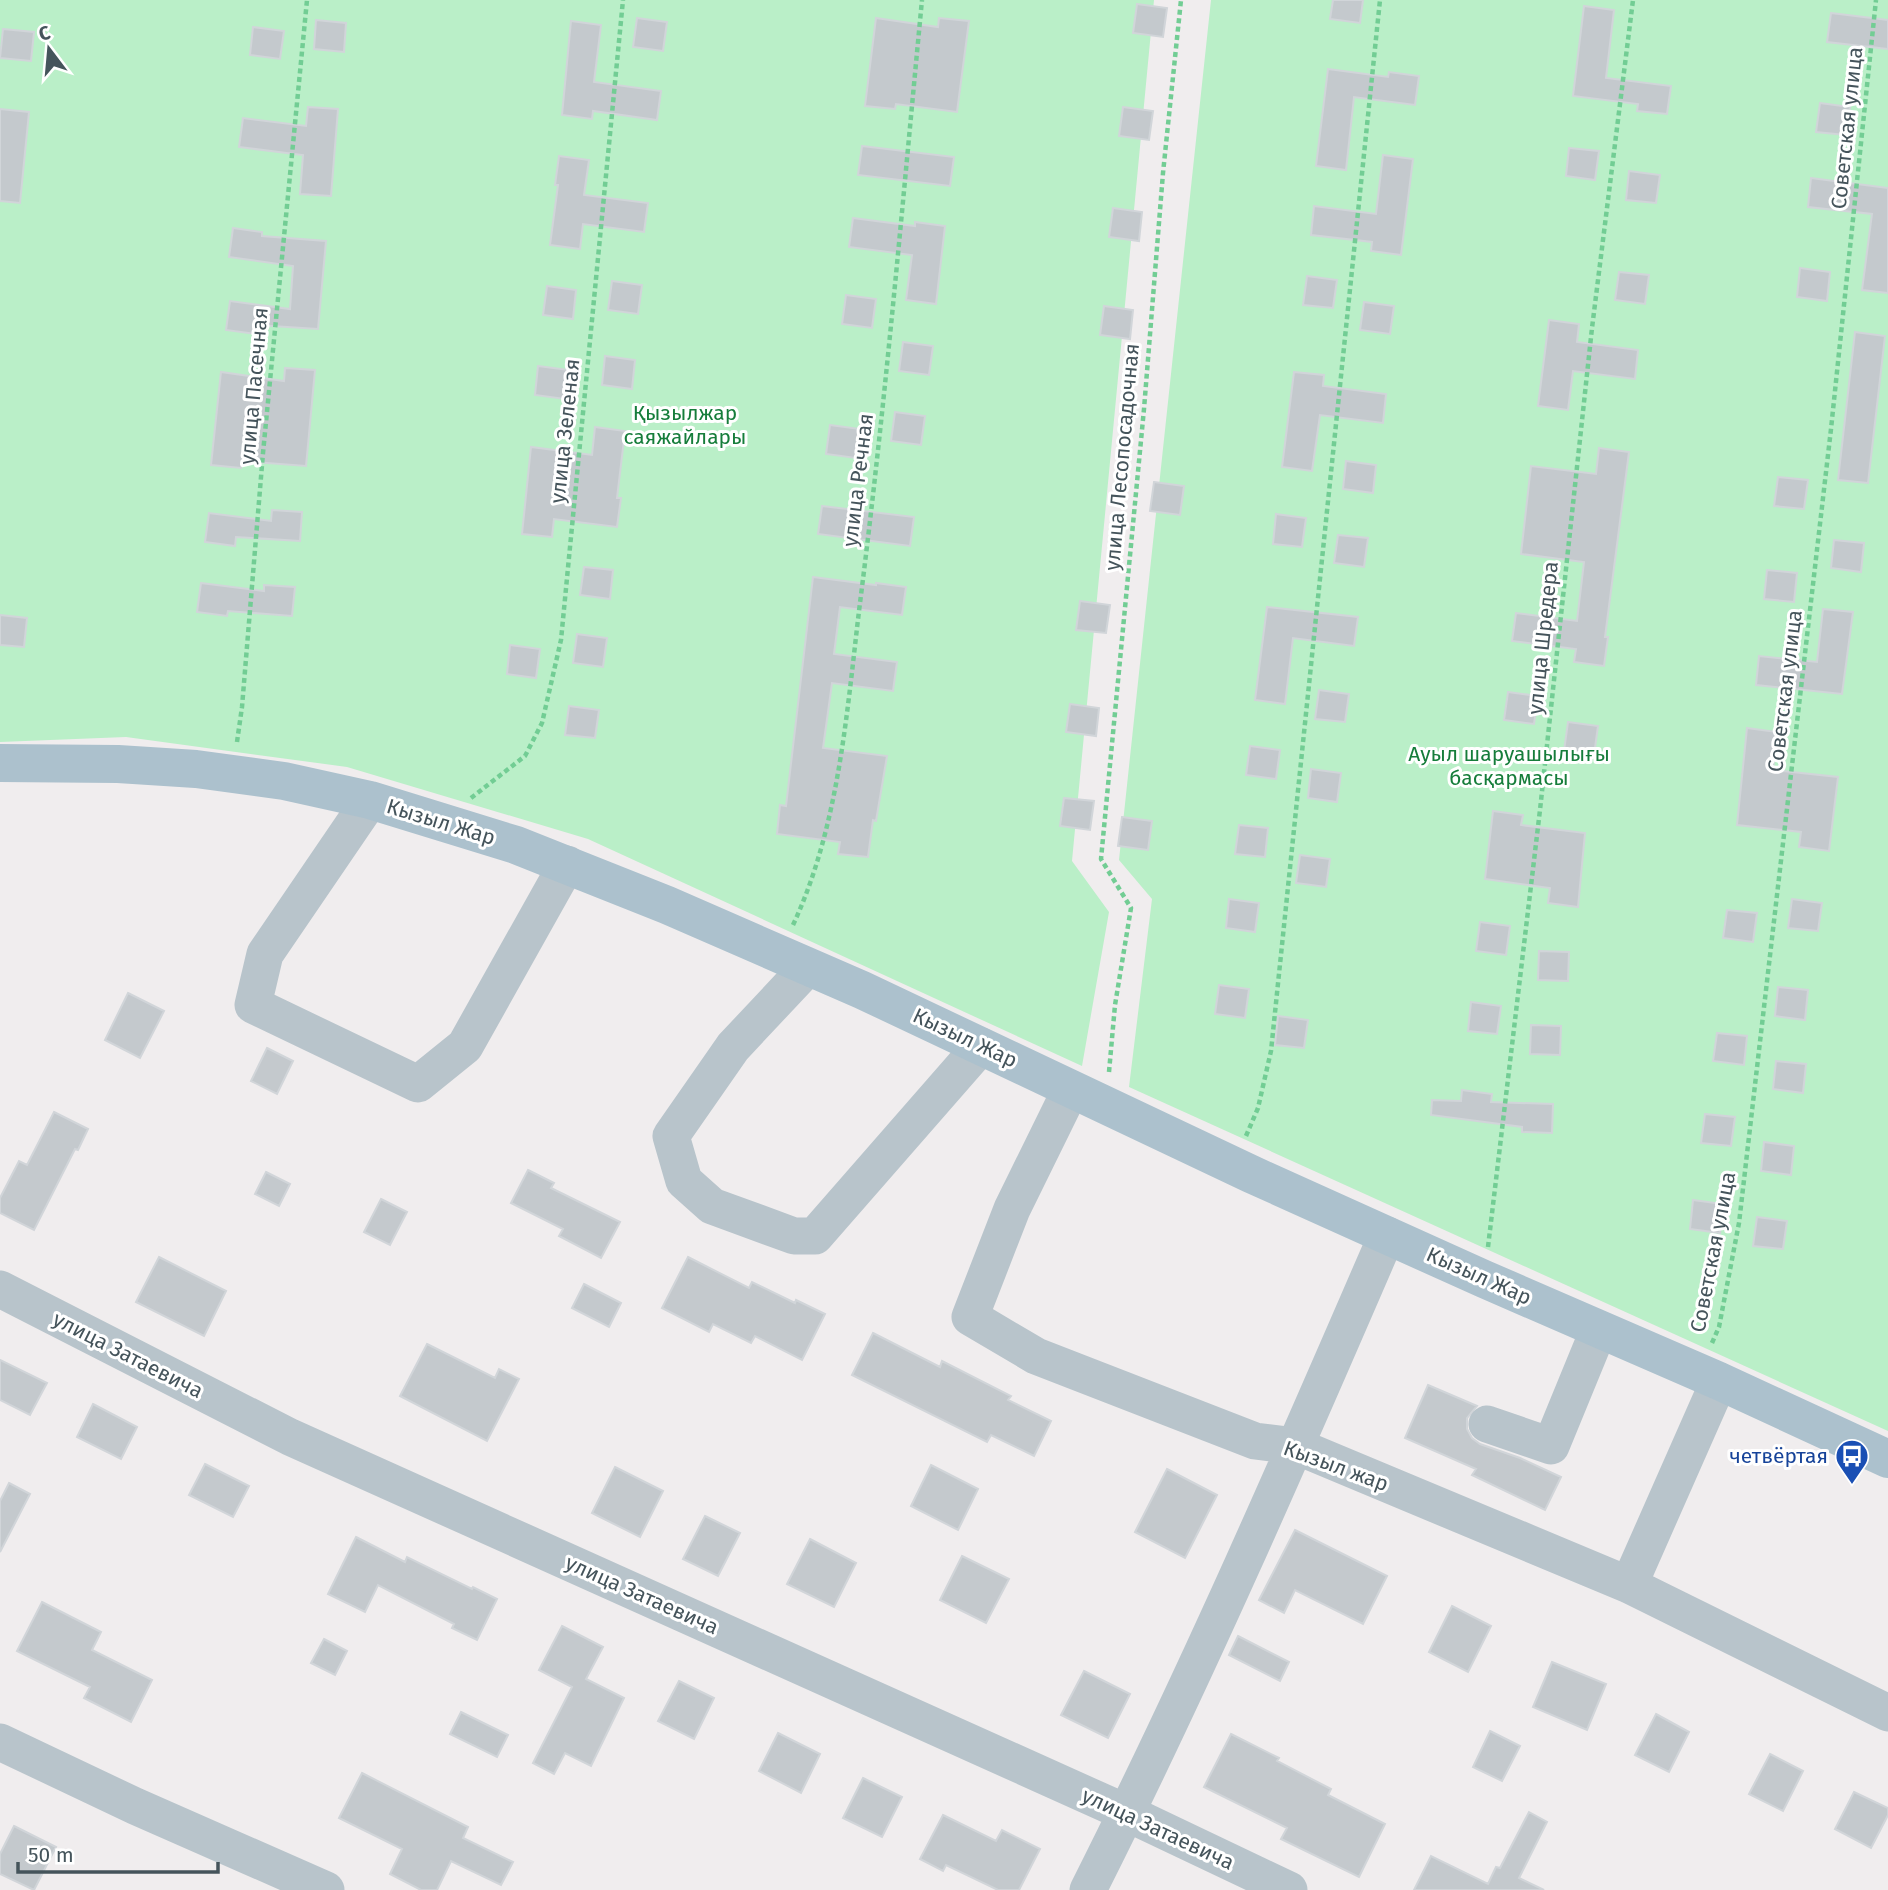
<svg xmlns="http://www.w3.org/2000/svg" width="1888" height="1890" font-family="'Fira Sans',sans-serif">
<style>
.green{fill:#baefc8}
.building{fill:#c4c9cd;stroke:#d1d5d9;stroke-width:2}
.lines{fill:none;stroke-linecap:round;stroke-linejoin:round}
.path{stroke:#72cd94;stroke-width:4.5;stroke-dasharray:5 3.5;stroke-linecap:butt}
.minor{stroke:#b8c4cb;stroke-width:37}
.major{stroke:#acc1cd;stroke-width:38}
.labels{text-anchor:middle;stroke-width:6;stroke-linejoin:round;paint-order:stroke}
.street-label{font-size:21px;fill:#45545b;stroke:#fff}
.park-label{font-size:21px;fill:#167d3b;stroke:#fff}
.transit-label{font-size:21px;fill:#164399;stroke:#fff;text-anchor:end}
</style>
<rect width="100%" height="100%" fill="#f0edee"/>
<path class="green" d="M0,0H1154L1072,861L1109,912L1082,1066L588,839L347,767L126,737L0,742Z
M1211,0H1888V1431L1129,1087L1152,899L1119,860Z"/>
<path class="building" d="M1333,0H1363L1360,23L1330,19Z
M1137,4L1167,8L1163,37L1133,33Z
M1584,6L1614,10L1606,78L1671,86L1667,114L1637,111L1638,104L1573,96Z
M1831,13L1888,20V49L1827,42Z
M637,18L667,22L663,51L633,47Z
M876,18L938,27L939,18L969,21L957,112L896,104L895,109L865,106Z
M316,20L346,23L344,52L314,49Z
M571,21L601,25L594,82L661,91L657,120L593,111L592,119L562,115Z
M253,27L284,31L280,59L250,55Z
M3,29L34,32L31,61L0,58Z
M1328,69L1388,77L1389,72L1419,76L1415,105L1354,97L1346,170L1316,166Z
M1820,103L1850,107L1846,135L1816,132Z
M308,107L338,109L331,196L300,194L303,155L239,147L243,118L306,126Z
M1123,107L1153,111L1149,140L1119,136Z
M0,109L29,112L20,203L0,201Z
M862,146L954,157L950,186L858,175Z
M1569,148L1599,151L1595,180L1566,176Z
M1383,155L1413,159L1401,255L1371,251L1372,242L1311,235L1314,206L1376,214Z
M559,156L589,160L584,195L648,203L644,232L583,224L580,249L550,245L558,185H555Z
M1629,171L1660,175L1656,203L1626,200Z
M1811,178L1888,188V293L1862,290L1872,214L1808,207Z
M1113,208L1142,212L1139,241L1109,237Z
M853,218L915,226V222L945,226L936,304L906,300L912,255L849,247Z
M233,228L262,232V236L326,241L318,329L257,325L256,334L226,330L230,301L290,309L293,266L229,257Z
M1800,268L1830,272L1827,301L1797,297Z
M1619,272L1649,275L1645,304L1615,300Z
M1307,276L1337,280L1333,308L1303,305Z
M612,281L642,285L638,314L608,310Z
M547,286L576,290L573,319L543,315Z
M846,295L876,299L872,328L842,324Z
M1364,302L1394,306L1390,334L1360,330Z
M1104,306L1133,310L1130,339L1100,335Z
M1549,320L1579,324L1577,342L1638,350L1635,379L1573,371L1568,410L1538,406Z
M1855,332L1885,336L1868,483L1838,480Z
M903,342L933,346L929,375L899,371Z
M605,356L635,360L632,389L602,385Z
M538,366L569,370L565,399L535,395Z
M285,368L315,370L306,466L242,461L241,468L211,465L221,372L284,381Z
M1294,372L1324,375L1323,386L1386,394L1383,423L1320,415L1312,471L1282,467Z
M895,412L925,416L921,445L891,441Z
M830,425L860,429L856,458L826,454Z
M595,427L625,431L617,498H621L617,527L554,519L552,537L522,534L531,447L592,455Z
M1599,448L1629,452L1605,637H1608L1604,666L1574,662L1576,649L1512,641L1516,613L1577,621L1584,562L1521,554L1531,466L1596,474Z
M1346,461L1376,465L1373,493L1343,489Z
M1778,477L1808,480L1804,509L1774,506Z
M1154,482L1184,486L1180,515L1150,511Z
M822,506L914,517L910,546L818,534Z
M272,510L302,512L300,541L236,537L235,546L205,542L209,513L271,521Z
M1276,514L1306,518L1302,547L1273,544Z
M1338,535L1368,538L1364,567L1334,563Z
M1834,540L1864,543L1861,572L1831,568Z
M584,567L613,570L610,599L580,595Z
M1767,570L1797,573L1794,602L1764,599Z
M813,577L876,585V583L906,587L902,615L840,607L834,654L897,662L893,691L832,683L823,748L887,756L876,821L873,820L868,857L838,854L840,842L777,834L780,805L786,806Z
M201,583L264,591V585L295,587L292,616L228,611L227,616L197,612Z
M1080,601L1110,605L1106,633L1076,630Z
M1267,607L1358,617L1354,646L1293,638L1285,704L1255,700Z
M1823,609L1853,612L1842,694L1756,685L1759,656L1817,662Z
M0,615L27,618L24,647L0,645Z
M577,634L607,638L603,667L573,663Z
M510,645L540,649L536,678L507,674Z
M1319,690L1349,694L1345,722L1315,719Z
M1508,692L1538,696L1534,724L1504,720Z
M1070,704L1099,708L1096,736L1066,732Z
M569,706L599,710L595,738L565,735Z
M1568,722L1598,726L1594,755L1564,751Z
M1747,728L1777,732L1773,770L1838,777L1829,851L1799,847L1801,832L1737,825Z
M1250,746L1280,750L1276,779L1246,775Z
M1311,769L1341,773L1337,802L1308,798Z
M1064,798L1094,801L1090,830L1060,826Z
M1493,811L1523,815L1521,825L1585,833L1578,907L1548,903L1550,888L1485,879Z
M1122,817L1152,821L1148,850L1118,846Z
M1239,825L1268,828L1265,857L1235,854Z
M1300,855L1330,859L1326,887L1296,883Z
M1229,899L1259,903L1255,932L1226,928Z
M1792,899L1822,903L1818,931L1788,928Z
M1727,910L1757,913L1753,942L1723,938Z
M1480,922L1510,926L1506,955L1476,951Z
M1539,951L1569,952L1568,981L1538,980Z
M1219,985L1249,989L1245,1018L1215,1014Z
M1778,987L1808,990L1805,1020L1775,1016Z
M128,993L164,1011L140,1058L105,1040Z
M1471,1002L1501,1006L1497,1034L1468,1031Z
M1278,1016L1308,1020L1304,1048L1275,1045Z
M1531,1025L1561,1026L1560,1055L1530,1054Z
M1717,1033L1747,1036L1744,1065L1713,1061Z
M267,1048L293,1061L277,1094L251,1081Z
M1776,1061L1806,1064L1803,1093L1773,1089Z
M1462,1090L1492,1094L1491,1102L1553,1104L1552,1133L1522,1132V1127L1431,1115L1432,1100L1461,1101Z
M54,1112L88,1129L78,1150L75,1149L34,1230L0,1213V1198L19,1161L27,1165Z
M1705,1114L1735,1117L1731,1146L1701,1143Z
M1764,1142L1794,1146L1791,1175L1761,1171Z
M528,1170L554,1183L551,1188L620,1222L601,1258L559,1236L563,1229L511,1203Z
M266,1172L290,1184L279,1206L255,1194Z
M381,1199L407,1212L390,1245L364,1232Z
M1693,1200L1723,1204L1720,1233L1690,1229Z
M1757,1217L1787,1221L1783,1249L1753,1246Z
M159,1257L226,1291L204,1336L136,1302Z
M688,1257L749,1288L752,1282L795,1303L796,1300L825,1314L802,1360L755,1336L751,1343L713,1324L709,1332L662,1308Z
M584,1284L621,1303L609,1327L572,1308Z
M873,1333L940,1367L942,1361L1011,1396L1008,1400L1051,1421L1034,1456L991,1435L987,1442L852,1375Z
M427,1344L495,1378L499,1369L519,1379L487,1441L400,1396Z
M0,1360L47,1383L30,1415L0,1400Z
M1428,1385L1477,1406L1467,1418V1429L1472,1438L1480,1444L1520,1458L1561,1477L1545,1510L1472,1475L1476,1469L1405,1438Z
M93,1404L137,1427L121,1459L77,1437Z
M205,1464L249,1486L233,1517L189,1495Z
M931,1465L978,1489L958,1530L911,1506Z
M615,1467L663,1491L640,1537L592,1513Z
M1167,1469L1217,1495L1185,1558L1135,1532Z
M9,1483L30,1494L0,1552V1501Z
M705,1516L740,1533L718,1576L683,1559Z
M1295,1530L1387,1576L1363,1624L1295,1590L1284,1613L1259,1600Z
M356,1537L405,1562L407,1557L472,1589L473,1587L497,1599L477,1640L452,1628L454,1624L378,1585L365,1612L328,1594Z
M810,1539L856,1563L834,1607L787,1584Z
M962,1556L1009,1579L986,1623L940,1600Z
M42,1602L101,1632L92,1650L152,1680L131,1722L84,1698L90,1687L17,1651Z
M1452,1606L1491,1626L1468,1672L1429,1652Z
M562,1626L603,1647L586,1679L624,1698L591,1766L565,1753L554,1774L533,1763L572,1687L539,1670Z
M1238,1636L1289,1662L1280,1681L1229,1655Z
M324,1639L347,1651L335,1675L311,1663Z
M1552,1662L1606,1684L1587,1730L1533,1707Z
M1084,1671L1130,1694L1108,1738L1061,1715Z
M679,1681L714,1698L694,1739L658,1721Z
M461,1712L508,1735L497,1757L450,1734Z
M1656,1714L1689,1732L1669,1772L1635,1755Z
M1490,1731L1520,1746L1502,1781L1473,1767Z
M778,1733L820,1754L801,1793L759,1771Z
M1231,1734L1279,1758L1277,1761L1331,1789L1328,1795L1385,1824L1359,1877L1281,1839L1287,1828L1204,1787Z
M1770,1754L1803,1771L1783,1811L1749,1794Z
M362,1773L468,1827L463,1838L513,1862L501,1885L451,1861L437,1890H421L390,1874L402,1849L339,1818Z
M863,1778L902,1797L882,1837L843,1818Z
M1854,1792L1888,1808V1815L1871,1848L1835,1829Z
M1529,1812L1547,1822L1519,1878L1544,1890H1414L1431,1856L1488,1884L1496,1867L1500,1868Z
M943,1815L996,1841L1002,1830L1040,1849L1019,1890H998L946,1865L943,1871L920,1859Z
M14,1826L56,1847L34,1890L0,1874V1854Z"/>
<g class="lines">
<path class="path" d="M237,742L242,707L263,453L307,0
M471,798L525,756L542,723L561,640L623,0
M793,925C841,822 847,705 861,595C886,397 903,198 922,0
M1109,1072L1115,1005L1131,908L1101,859L1144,409L1163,173L1181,0
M1246,1136L1258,1108L1271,1051L1380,0
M1488,1247L1540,810L1592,328L1633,0
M1712,1343L1719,1327L1739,1223L1831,429L1876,0"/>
<path class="minor" d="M370,800L265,954L253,1005L418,1084L465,1046L567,864
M808,967L733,1047L671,1136L684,1181L712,1206L794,1236H815L981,1046
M1071,1089L1012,1209L970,1317L1036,1356L1255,1441L1296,1446L1629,1585L1888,1713
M0,1289L290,1437L1127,1813L1289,1890
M1487,1424L1551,1446L1599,1329
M1629,1585L1719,1381
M0,1742L135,1806L326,1890
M1088,1890C1196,1676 1292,1455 1387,1235"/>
<path class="major" d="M0,763L118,764L196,769L284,781L370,800L516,845L667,905L862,990L1251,1174L1484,1279L1719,1381L1888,1459"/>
</g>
<defs>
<symbol id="bus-pin" viewBox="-11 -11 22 30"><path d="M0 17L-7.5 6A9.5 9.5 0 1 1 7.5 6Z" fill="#1a4fb4" stroke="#fff"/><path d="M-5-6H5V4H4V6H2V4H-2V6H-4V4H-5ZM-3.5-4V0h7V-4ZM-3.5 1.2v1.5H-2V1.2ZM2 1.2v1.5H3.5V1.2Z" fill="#fff"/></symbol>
</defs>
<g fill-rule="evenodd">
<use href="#bus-pin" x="1833" y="1437" width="38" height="52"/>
</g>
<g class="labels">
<g class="street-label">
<text transform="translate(1847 128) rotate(-84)" y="7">Советская улица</text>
<text transform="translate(254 386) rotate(-85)" y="7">улица Пасечная</text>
<text transform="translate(565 431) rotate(-84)" y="7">улица Зеленая</text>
<text transform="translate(1122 457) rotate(-85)" y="7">улица Лесопосадочная</text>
<text transform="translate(858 480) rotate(-83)" y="7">улица Речная</text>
<text transform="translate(1543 638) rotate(-84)" y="7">улица Шредера</text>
<text transform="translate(1785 691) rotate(-83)" y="7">Советская улица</text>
<text transform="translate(441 822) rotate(17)" y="7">Кызыл Жар</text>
<text transform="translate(965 1038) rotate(25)" y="7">Кызыл Жар</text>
<text transform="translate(1713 1252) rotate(-79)" y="7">Советская улица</text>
<text transform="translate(1479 1276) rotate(24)" y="7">Кызыл Жар</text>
<text transform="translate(128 1355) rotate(27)" y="7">улица Затаевича</text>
<text transform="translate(1336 1466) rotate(20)" y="7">Кызыл жар</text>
<text transform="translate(642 1595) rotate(24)" y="7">улица Затаевича</text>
<text transform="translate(1158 1829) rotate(25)" y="7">улица Затаевича</text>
</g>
<g class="park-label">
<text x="685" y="420">Қызылжар<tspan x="685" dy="24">саяжайлары</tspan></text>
<text x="1509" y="761">Ауыл шаруашылығы<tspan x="1509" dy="24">басқармасы</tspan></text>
</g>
<g class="transit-label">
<text x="1828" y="1463">четвёртая</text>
</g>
</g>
<g transform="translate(49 49) rotate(344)" stroke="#ffffff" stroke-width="5" paint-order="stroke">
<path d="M0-5L12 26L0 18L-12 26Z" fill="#45545b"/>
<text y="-10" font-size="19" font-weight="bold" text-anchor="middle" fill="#45545b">С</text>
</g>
<path d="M18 1862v10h200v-10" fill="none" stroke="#45545b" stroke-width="3.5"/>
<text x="28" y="1862" font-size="21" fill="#45545b" stroke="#ffffff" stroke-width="5" paint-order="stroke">50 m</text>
</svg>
